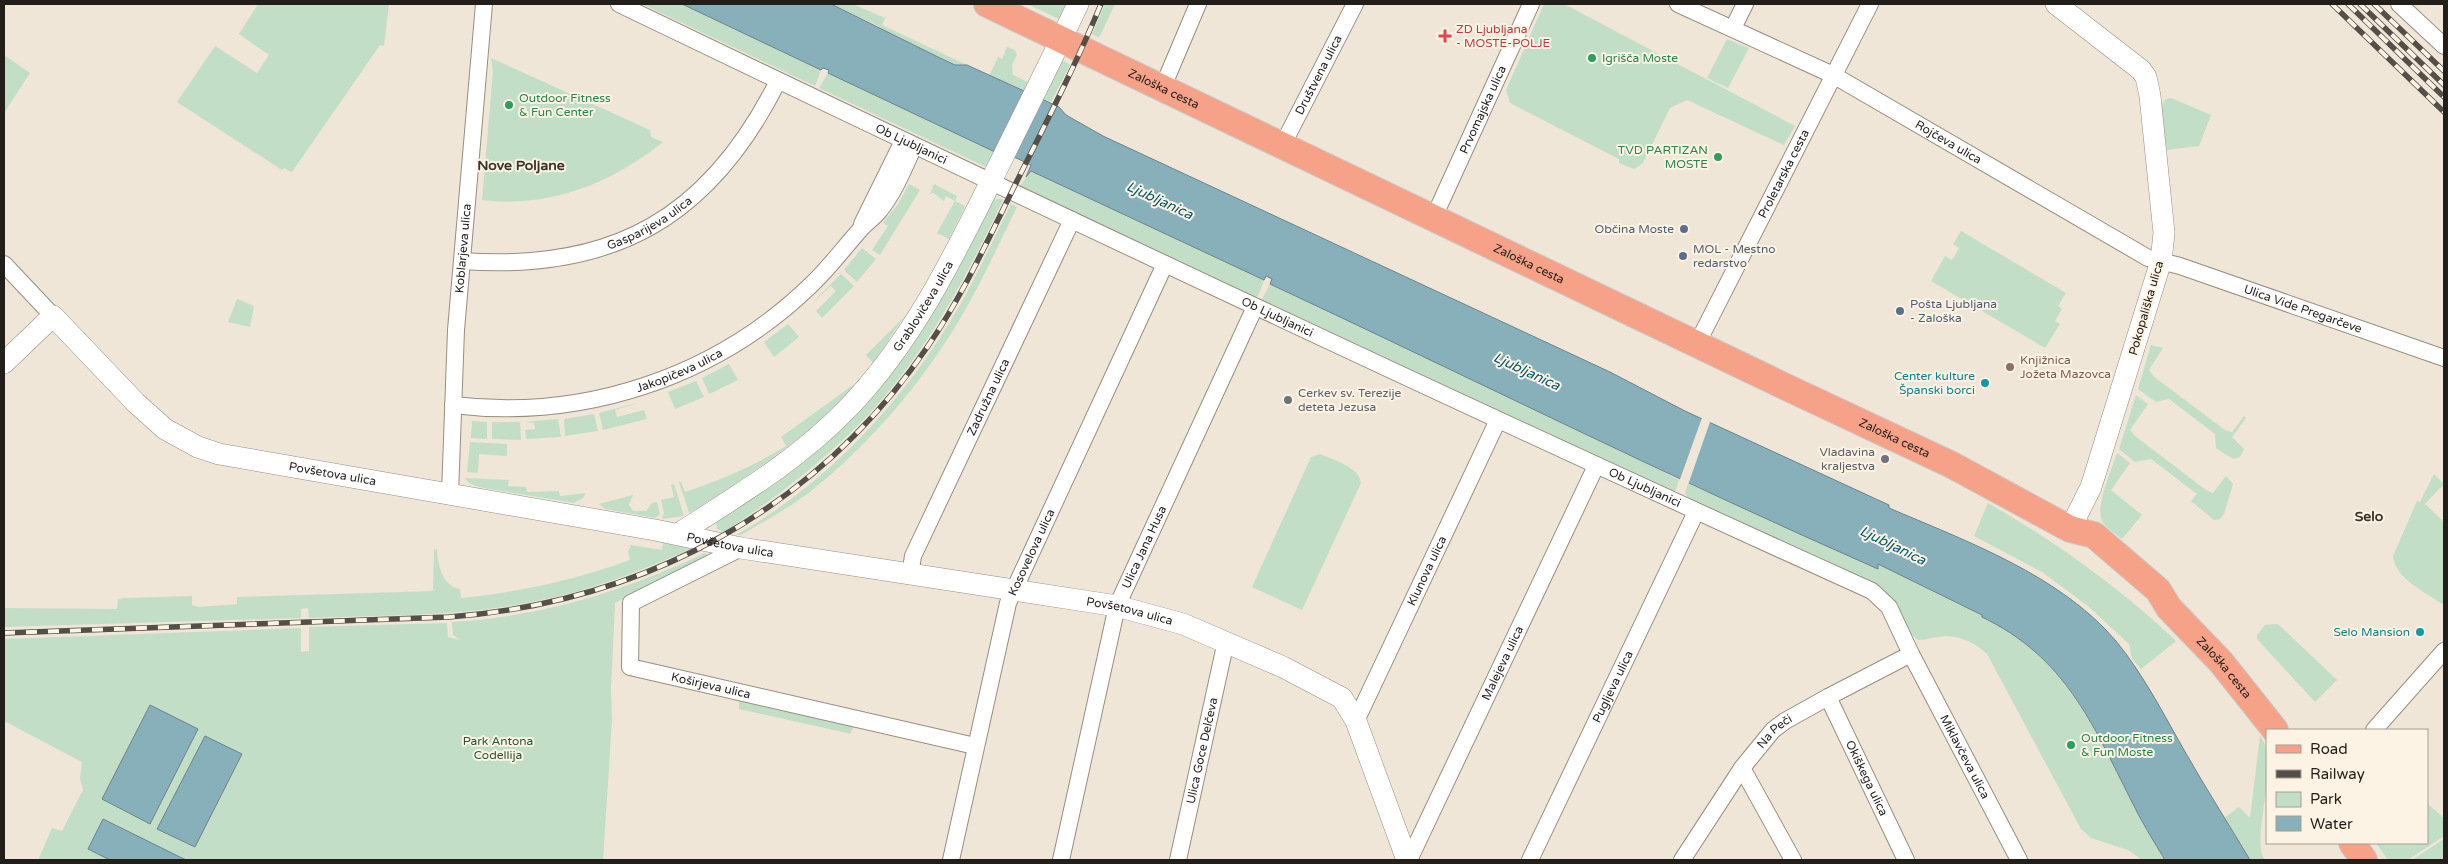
<svg xmlns="http://www.w3.org/2000/svg" width="2448" height="864" font-family="'Varela Round',sans-serif">
<style>
.green{fill:#c2dec7}
.water{fill:#88b0bb;stroke:#69848b}
.pier{fill:#efe6d7}
.lines{fill:none;stroke-linecap:round;stroke-linejoin:round}
.minor-casing{stroke:#968e80;stroke-width:18}
.tertiary-casing{stroke:#968e80;stroke-width:22}
.primary-casing{stroke:#cac9c8;stroke-width:28}
.minor{stroke:#fff;stroke-width:16}
.tertiary{stroke:#fff;stroke-width:21}
.primary{stroke:#f5a289;stroke-width:26}
.rail-casing{stroke:#544f48;stroke-width:5.5}
.rail{stroke:#fcf3e4;stroke-width:4;stroke-dasharray:11;stroke-linecap:butt}
.health-dot{fill:#e0444e;stroke:#fcf3e4;stroke-width:2}
.leisure-dot{fill:#2e9e5b;stroke:#fcf3e4;stroke-width:2}
.service-dot{fill:#5c6f8a;stroke:#fcf3e4;stroke-width:2}
.education-dot{fill:#8d6e63;stroke:#fcf3e4;stroke-width:2}
.culture-dot{fill:#0f9aa8;stroke:#fcf3e4;stroke-width:2}
.worship-dot{fill:#6b7280;stroke:#fcf3e4;stroke-width:2}
.labels{text-anchor:middle;stroke-width:4;stroke-linejoin:round;paint-order:stroke}
.health-label{font-size:12px;fill:#be3a42;stroke:#fcf3e4;text-anchor:start}
.leisure-label{font-size:12px;fill:#27864d;stroke:#fcf3e4;text-anchor:start}
.street-label{font-size:12px;fill:#221f1a;stroke:#fcf3e4}
.service-label{font-size:12px;fill:#4e5e75;stroke:#fcf3e4;text-anchor:start}
.education-label{font-size:12px;fill:#785e54;stroke:#fcf3e4;text-anchor:start}
.culture-label{font-size:12px;fill:#0d838f;stroke:#fcf3e4;text-anchor:end}
.worship-label{font-size:12px;fill:#5b616d;stroke:#fcf3e4;text-anchor:start}
.park-label{font-size:12px;fill:#285634;stroke:#fcf3e4}
.neighbourhood-label{font-size:14px;font-weight:bold;fill:#3b3529;stroke:#fcf3e4}
.water-label{font-size:14px;font-style:italic;fill:#035a6c;stroke:#fcf3e4}
</style>
<rect width="100%" height="100%" fill="#efe6d7"/>
<path class="green" d="M258,4H389L384,46L380,45L292,172L284,168L282,170L177,102L215,46L257,73L269,55L239,34Z
M642,4H682L821,70L815,86Z
M831,4H853L885,18L882,25L967,65H955L879,30L880,27Z
M1027,4H1066L1059,19Z
M1105,4H1115L1099,38L1092,34Z
M1544,4H1564L1795,126L1784,145L1687,100L1670,108L1643,163L1634,169L1619,163V159L1510,103L1506,90Z
M1727,39L1749,48L1728,88L1707,78Z
M1007,47L1015,50L1017,55L1012,65L1013,75L1030,83L1025,92L989,76L998,57L1002,59Z
M4,55L30,73L4,113Z
M491,58L650,130L651,137L663,142C610,184 550,208 482,200L493,71Z
M1065,61L1070,65L1052,100L1034,111L1060,63Z
M828,73L996,152L988,168L819,88Z
M2171,98L2211,115L2199,146L2166,150L2161,105L2166,99Z
M1031,171L1264,280L1258,296L1255,297L1019,187Z
M909,184L920,190L880,255L872,250L888,226L883,223L898,204Z
M934,184L957,196L955,201L965,206L949,239L937,233L955,201L946,196L944,201L933,193L930,194Z
M994,199H1003V200C967,276 926,353 868,415C825,460 776,498 724,532L717,529L716,521L808,456Z
M1011,204L1017,207C999,244 981,283 960,319C922,383 870,444 811,491C790,508 764,521 741,535H736C823,486 896,409 948,325C972,287 991,244 1011,204Z
M1961,231L2066,293L2058,306L2062,309L2055,321L2060,324L2045,348L1931,281L1945,256L1952,260L1959,248L1953,244Z
M862,248L876,259L857,282L844,270Z
M841,274L854,286L822,318L816,311L836,291L831,286L810,305Z
M1270,284L1612,445L1679,480L1676,490L1673,492L1666,489L1263,301L1262,299Z
M237,299L254,306L250,327L228,322Z
M904,317L873,363L866,355Z
M788,324L799,337L774,357L764,342Z
M2151,345L2163,348L2149,370L2153,376L2225,430L2232,432L2244,416L2246,418L2232,437L2244,449L2240,457L2233,459L2216,448L2215,434L2169,399L2156,402L2138,389Z
M729,364L738,380L709,394L702,378Z
M696,381L704,397L675,409L668,392Z
M853,385C855,404 713,501 689,513L679,482H681L685,492C723,479 752,467 786,446L781,437Z
M2136,395L2148,404L2130,430L2135,436L2206,490L2213,493L2226,476L2233,484L2224,514L2220,519L2214,520L2191,501L2197,494L2151,459L2135,462L2119,449Z
M641,402L615,410L617,417L644,410L647,419L603,430L599,413Z
M594,414L598,431L565,436L564,419Z
M558,419L561,437L526,439L525,430L535,429L534,423L525,422Z
M472,421L487,422V439L471,438Z
M492,422H520L521,440L492,439Z
M470,442L507,444V456L479,454L478,473L467,472Z
M2117,453L2130,463L2111,490L2142,515L2122,539C2116,534 2106,528 2102,521C2095,506 2112,469 2117,453Z
M1320,454C1333,460 1360,467 1361,483L1302,610L1252,587L1311,457Z
M2434,474L2444,484L2425,504L2444,522V605C2427,593 2395,579 2393,556L2417,501L2420,502Z
M465,478L509,480L508,486L526,487L527,492L559,491L560,496L586,493L583,498L574,503L478,487L469,483Z
M1688,483L1878,568L1877,563L1982,615V617C2063,656 2092,725 2131,800C2141,821 2153,840 2165,860H2142L2128,850L2091,838L2081,829L1987,654C1973,641 1957,634 1937,637C1930,638 1924,640 1918,640L1910,633L1899,612L1690,500L1685,493Z
M674,484L684,516L662,519L664,513L661,500L674,497L671,485Z
M633,495L629,505L633,511H646L652,503L657,502L660,514L655,518L605,509L599,504Z
M1988,503C2056,542 2119,587 2176,641L2141,669L2132,659L2129,644L2088,606L2042,572L1974,536Z
M663,543L695,547C644,570 592,590 537,601C462,617 384,615 309,618L308,608L301,609V618L4,627V608L117,609L118,599L124,598L192,596V605L199,607L237,604V597H241L433,591L434,549L437,550C438,565 442,586 460,589L461,598C520,592 575,580 630,560L628,552L631,545L662,550Z
M705,553L710,556L615,603L611,688L612,720L603,860H38L52,828L62,831L83,790L80,778L82,762L4,721V639L301,628V652L309,651V627L447,623L448,637L460,640L453,635L452,622C545,616 621,592 705,553Z
M2278,624L2337,680L2315,702L2257,639V635L2265,625Z
M739,701L854,727L850,734L847,733L739,709Z
M2260,736C2282,764 2249,837 2265,860H2250L2224,818L2239,807L2250,818Z
M2427,803L2444,818V836L2408,860H2388L2376,843H2427Z
M2444,839V860H2412Z"/>
<path class="water" d="M682,4H831L940,58L955,65H967L1059,107L1066,115L1103,136L1610,372L1685,411L1889,505V508C1966,541 2060,575 2116,641C2143,674 2163,713 2184,750C2205,787 2228,823 2250,860H2165C2153,840 2141,821 2131,800C2092,723 2065,657 1982,617V615L1878,564V569C1673,479 1473,379 1270,284L1272,279L1266,276L1264,280L1031,171L1026,177L1031,165L1012,156L995,152L828,73L829,70L823,68L821,70Z
M150,705L198,729L150,824L102,799Z
M205,736L242,754L195,847L157,829Z
M103,819L186,860H110L88,849Z"/>
<path class="pier" d="M1703,415L1711,419L1688,485L1679,482Z"/>
<g class="lines">
<defs>
<g id="minor">
<path id="s1" d="M619,4C1035,204 1452,401 1872,591L1889,607L1911,654L2019,860"/>
<path id="s2" d="M1678,4L1833,75L2148,258L2180,266L2444,358"/>
<path d="M2399,4L2444,46"/>
<path d="M1733,28L1745,4"/>
<path d="M1162,89L1198,4"/>
<path id="s3" d="M1282,146L1355,4"/>
<path id="s4" d="M1434,217L1531,4"/>
<path d="M862,224L903,141"/>
<path id="s5" d="M462,261C614,272 710,217 778,81"/>
<path d="M4,264L53,316"/>
<path id="s6" d="M1697,344L1870,4"/>
<path id="s7" d="M453,405C584,421 716,377 811,285C829,268 843,249 859,231C865,223 874,218 880,210C895,191 904,168 914,146"/>
<path id="s8" d="M450,494L456,330L484,4"/>
<path id="s9" d="M741,548L631,603L630,667L975,746"/>
<path id="s10" d="M910,575L913,556L1072,220"/>
<path id="s11" d="M1828,697L1906,860"/>
<path id="s12" d="M1356,721L1498,420"/>
<path d="M2374,730L2444,651"/>
<path d="M1742,768L1793,860"/>
<path id="s13" d="M951,860L1008,603L1165,264"/>
<path id="s14" d="M1061,860L1117,606L1255,307"/>
<path id="s15" d="M1178,860L1226,641"/>
<path id="s16" d="M1409,860L1596,466"/>
<path id="s17" d="M1530,860L1696,512"/>
<path id="s18" d="M1682,860L1742,768L1773,730L1785,721L1828,697L1911,654"/>
</g>
<g id="tertiary">
<path d="M2056,4L2141,70L2146,77L2150,96L2164,233L2161,261L2091,487L2070,529"/>
<path id="s19" d="M4,363L53,316L136,403L165,429L198,447L219,454L655,530L741,548L1117,606L1183,624L1283,667L1342,698L1356,721L1407,860"/>
<path id="s20" d="M678,534C737,496 798,460 847,409C915,339 957,250 1000,163C1026,110 1053,57 1078,4"/>
</g>
<g id="primary">
<path id="s21" d="M987,4L1786,387L1952,465L2070,529L2094,535L2158,590L2169,608L2221,662L2275,730"/>
<path d="M2352,843L2364,860"/>
</g>
</defs>
<use href="#minor" class="minor-casing"/>
<use href="#tertiary" class="tertiary-casing"/>
<use href="#primary" class="primary-casing"/>
<use href="#minor" class="minor"/>
<use href="#tertiary" class="tertiary"/>
<use href="#primary" class="primary"/>
<defs>
<path id="rail" d="M2332,4L2444,112
M2348,4L2444,97
M2360,4L2444,85
M2374,4L2444,71
M4,633L449,617C645,602 817,509 928,346C965,292 992,231 1021,173C1049,117 1077,62 1101,4"/>
</defs>
<use href="#rail" class="rail-casing"/>
<use href="#rail" class="rail"/>
</g>
<path class="health-dot" d="M1442.5 28.5h5v5h5v5h-5v5h-5v-5h-5v-5h5z"/>
<g class="leisure-dot">
<circle cx="1592" cy="58" r="5"/>
<circle cx="509" cy="105" r="5"/>
<circle cx="1718" cy="157" r="5"/>
<circle cx="2071" cy="745" r="5"/>
</g>
<g class="service-dot">
<circle cx="1684" cy="229" r="5"/>
<circle cx="1683" cy="256" r="5"/>
<circle cx="1900" cy="311" r="5"/>
</g>
<circle class="education-dot" cx="2010" cy="367" r="5"/>
<g class="culture-dot">
<circle cx="1985" cy="383" r="5"/>
<circle cx="2420" cy="632" r="5"/>
</g>
<g class="worship-dot">
<circle cx="1288" cy="400" r="5"/>
<circle cx="1885" cy="459" r="5"/>
</g>
<g class="labels">
<g class="health-label">
<text x="1456" y="33">ZD Ljubljana<tspan x="1456" dy="14">- MOSTE-POLJE</tspan></text>
</g>
<g class="leisure-label">
<text x="1602" y="62">Igrišča Moste</text>
<text x="519" y="102">Outdoor Fitness<tspan x="519" dy="14">&amp; Fun Center</tspan></text>
<text x="1708" y="154" text-anchor="end">TVD PARTIZAN<tspan x="1708" dy="14">MOSTE</tspan></text>
<text x="2081" y="742">Outdoor Fitness<tspan x="2081" dy="14">&amp; Fun Moste</tspan></text>
</g>
<g class="street-label">
<text dy="4" stroke="none"><textPath href="#s3" startOffset="80">Društvena ulica</textPath></text>
<text dy="4" stroke="none"><textPath href="#s21" startOffset="196">Zaloška cesta</textPath></text>
<text dy="4" stroke="none"><textPath href="#s4" startOffset="118">Prvomajska ulica</textPath></text>
<text dy="4" stroke="none"><textPath href="#s2" startOffset="304">Rojčeva ulica</textPath></text>
<text dy="4" stroke="none"><textPath href="#s1" startOffset="324">Ob Ljubljanici</textPath></text>
<text dy="4" stroke="none"><textPath href="#s6" startOffset="191">Proletarska cesta</textPath></text>
<text dy="4" stroke="none"><textPath href="#s5" startOffset="195">Gasparijeva ulica</textPath></text>
<text dy="4" stroke="none"><textPath href="#s8" startOffset="246">Koblarjeva ulica</textPath></text>
<text dy="4" stroke="none"><textPath href="#s21" startOffset="601">Zaloška cesta</textPath></text>
<text dy="4" stroke="none"><textPath href="#s20" startOffset="339">Grablovičeva ulica</textPath></text>
<text transform="translate(2146 308) rotate(-74)" y="4">Pokopališka ulica</text>
<text dy="4" stroke="none"><textPath href="#s2" startOffset="698">Ulica Vide Pregarčeve</textPath></text>
<text dy="4" stroke="none"><textPath href="#s1" startOffset="729">Ob Ljubljanici</textPath></text>
<text dy="4" stroke="none"><textPath href="#s7" startOffset="232">Jakopičeva ulica</textPath></text>
<text dy="4" stroke="none"><textPath href="#s10" startOffset="195">Zadružna ulica</textPath></text>
<text dy="4" stroke="none"><textPath href="#s21" startOffset="1006">Zaloška cesta</textPath></text>
<text dy="4" stroke="none"><textPath href="#s19" startOffset="402">Povšetova ulica</textPath></text>
<text dy="4" stroke="none"><textPath href="#s1" startOffset="1134">Ob Ljubljanici</textPath></text>
<text dy="4" stroke="none"><textPath href="#s19" startOffset="806">Povšetova ulica</textPath></text>
<text dy="4" stroke="none"><textPath href="#s14" startOffset="325">Ulica Jana Husa</textPath></text>
<text dy="4" stroke="none"><textPath href="#s13" startOffset="319">Kosovelova ulica</textPath></text>
<text dy="4" stroke="none"><textPath href="#s12" startOffset="166">Klunova ulica</textPath></text>
<text dy="4" stroke="none"><textPath href="#s19" startOffset="1211">Povšetova ulica</textPath></text>
<text dy="4" stroke="none"><textPath href="#s16" startOffset="218">Malejeva ulica</textPath></text>
<text dy="4" stroke="none"><textPath href="#s21" startOffset="1415">Zaloška cesta</textPath></text>
<text dy="4" stroke="none"><textPath href="#s9" startOffset="270">Koširjeva ulica</textPath></text>
<text dy="4" stroke="none"><textPath href="#s17" startOffset="192">Pugljeva ulica</textPath></text>
<text dy="4" stroke="none"><textPath href="#s18" startOffset="159">Na Peči</textPath></text>
<text dy="4" stroke="none"><textPath href="#s15" startOffset="112">Ulica Goce Delčeva</textPath></text>
<text dy="4" stroke="none"><textPath href="#s1" startOffset="1575">Miklavčeva ulica</textPath></text>
<text dy="4" stroke="none"><textPath href="#s11" startOffset="90">Okiškega ulica</textPath></text>
</g>
<g class="service-label">
<text x="1674" y="233" text-anchor="end">Občina Moste</text>
<text x="1693" y="253">MOL - Mestno<tspan x="1693" dy="14">redarstvo</tspan></text>
<text x="1910" y="308">Pošta Ljubljana<tspan x="1910" dy="14">- Zaloška</tspan></text>
</g>
<g class="education-label">
<text x="2020" y="364">Knjižnica<tspan x="2020" dy="14">Jožeta Mazovca</tspan></text>
</g>
<g class="culture-label">
<text x="1975" y="380">Center kulture<tspan x="1975" dy="14">Španski borci</tspan></text>
<text x="2410" y="636">Selo Mansion</text>
</g>
<g class="worship-label">
<text x="1298" y="397">Cerkev sv. Terezije<tspan x="1298" dy="14">deteta Jezusa</tspan></text>
<text x="1875" y="456" text-anchor="end">Vladavina<tspan x="1875" dy="14">kraljestva</tspan></text>
</g>
<g class="park-label">
<text x="498" y="745">Park Antona<tspan x="498" dy="14">Codellija</tspan></text>
</g>
<g class="neighbourhood-label">
<text x="521" y="170">Nove Poljane</text>
<text x="2369" y="521">Selo</text>
</g>
<g class="water-label">
<text transform="translate(1160 200) rotate(25)" y="5">Ljubljanica</text>
<text transform="translate(1527 371) rotate(25)" y="5">Ljubljanica</text>
<text transform="translate(1893 545) rotate(26)" y="5">Ljubljanica</text>
</g>
</g>
<rect width="2448" height="864" fill="none" stroke="#221f1a" stroke-width="10"/>
<rect x="2266" y="729" width="162" height="115" fill="#fcf3e4" stroke="#a59e93"/>
<rect x="2276" y="745" width="25" height="8" fill="#f5a289" stroke="#a59e93"/>
<text x="2310" y="754" font-size="15" fill="#221f1a">Road</text>
<rect x="2276" y="770" width="25" height="8" fill="#544f48" stroke="#a59e93"/>
<text x="2310" y="779" font-size="15" fill="#221f1a">Railway</text>
<rect x="2276" y="792" width="25" height="15" fill="#c2dec7" stroke="#a59e93"/>
<text x="2310" y="804" font-size="15" fill="#221f1a">Park</text>
<rect x="2276" y="816" width="25" height="15" fill="#88b0bb" stroke="#a59e93"/>
<text x="2310" y="829" font-size="15" fill="#221f1a">Water</text>
</svg>
